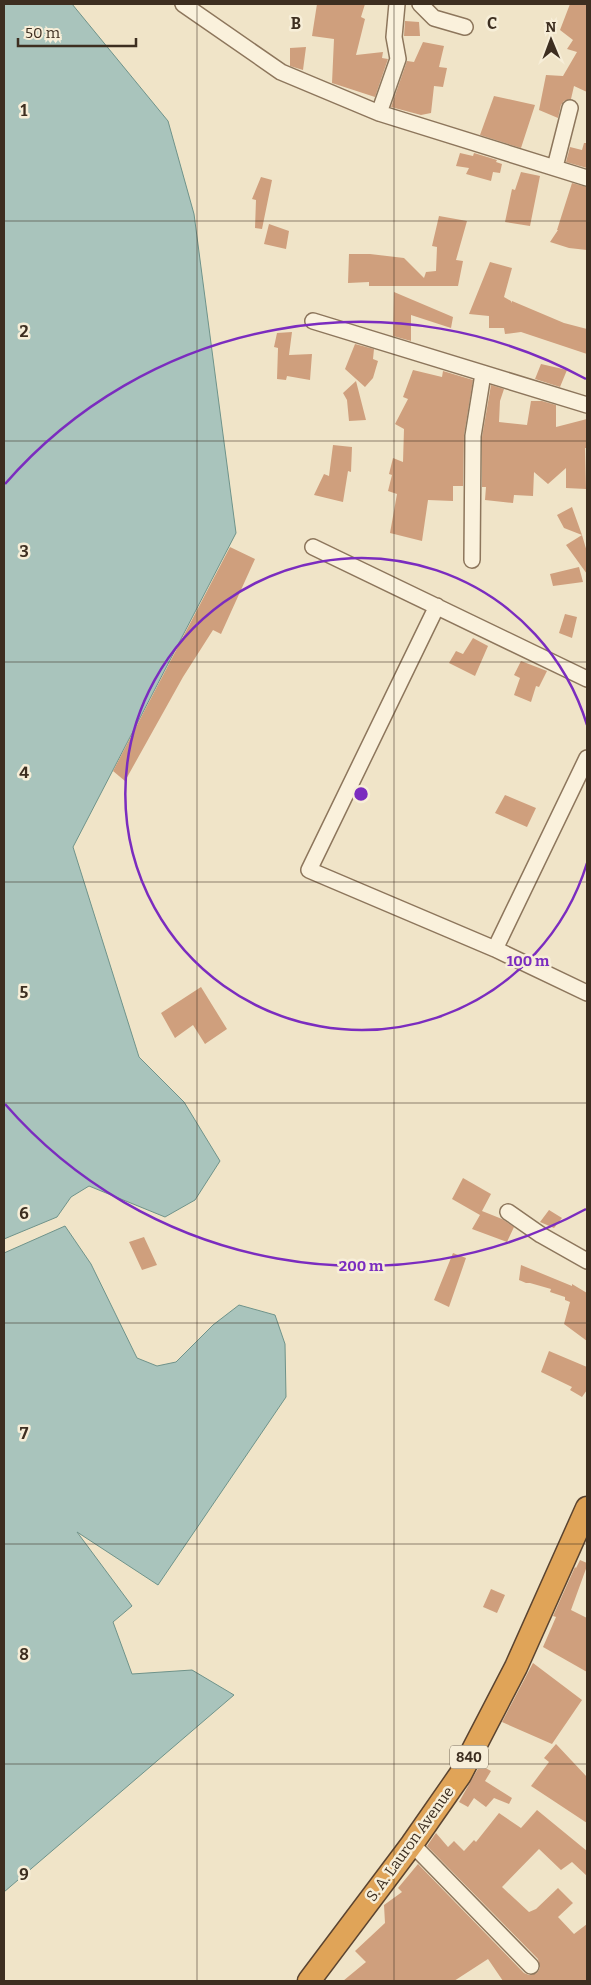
<svg xmlns="http://www.w3.org/2000/svg" width="591" height="1985" font-family="Bitter,serif">
<style>
.water{fill:#a9c4bc;stroke:#6f938a}
.building{fill:#cf9f7d}
.lines{fill:none;stroke-linecap:round;stroke-linejoin:round}
.minor-casing{stroke:#8d765c;stroke-width:18}
.highway-casing{stroke:#5b4430;stroke-width:25}
.minor{stroke:#faf1dc;stroke-width:15}
.highway{stroke:#e0a458;stroke-width:22}
.grid{fill:none;stroke:#3d2e20;stroke-width:1;stroke-opacity:0.55}
.ring{fill:none;stroke:#7b2cbf;stroke-width:2.5}
.labels{text-anchor:middle;stroke-width:5;stroke-linejoin:round;paint-order:stroke}
.shield{fill:#f7eed8;stroke:#756857;stroke-width:1}
.shield-label{font-size:14px;font-weight:bold;fill:#3d2e20}
.street-label{font-size:15px;fill:#3d2e20;stroke:#f7eed8}
.grid-label{font-size:16px;text-anchor:middle;font-weight:bold;fill:#3d2e20;stroke:#f7eed8;stroke-width:5;stroke-linejoin:round;paint-order:stroke}
.centre{fill:#7b2cbf;stroke:#f7eed8;stroke-width:2.5}
.ring-label{font-size:15px;text-anchor:middle;font-weight:bold;fill:#7b2cbf;stroke:#f7eed8;stroke-width:5;stroke-linejoin:round;paint-order:stroke}
</style>
<rect width="100%" height="100%" fill="#f0e4c8"/>
<path class="water" d="M4,4H72L168,121L194,214L236,533L73,847L139,1057L184,1102L220,1161L195,1200L165,1217L89,1186L71,1197L57,1217L4,1239Z
M65,1226L91,1264L137,1358L157,1366L176,1362L213,1325L239,1305L275,1315L285,1344L286,1397L158,1585L77,1532L132,1606L113,1622L132,1674L192,1670L234,1695L4,1892V1253Z"/>
<path class="building" d="M317,4H365L361,17L365,19L356,55L383,52L382,58L388,59L375,97L332,83L334,39L312,36Z
M570,4H587V92L574,86L571,99L564,101L561,105L558,118L539,110L546,75L563,76L577,52L567,49L573,40L560,30Z
M405,21L419,22L420,36H404Z
M423,42L444,46L439,67L447,68L443,87L434,86L431,113L421,115L391,107L407,61L414,62Z
M306,47L303,70L290,66V48Z
M494,96L535,105L521,148L480,135Z
M584,143H587V168L566,162L570,147L582,150Z
M460,153L473,156L474,153L497,160L496,162L502,164L500,173L493,172L491,181L466,174L469,168L456,166Z
M521,172L540,176L530,226L505,222L512,189L515,190Z
M261,177L272,180L262,229L255,228L256,200L252,199Z
M572,183L587,187V250L569,248L550,242L558,230H557Z
M439,216L467,221L456,260L463,261L458,286H369V282L348,283L349,254H370L404,258L424,278L426,272L436,271L437,247L432,246Z
M269,224L289,231L286,249L264,244Z
M490,262L512,268L504,297L511,301V303L512,301L564,323L587,329V354L521,332L505,334L504,328H489V316L469,314Z
M394,292L453,317L451,328L411,315V341L393,336Z
M292,332L289,355L312,354L310,380L287,376L286,380L277,379L278,348L274,347L277,333Z
M355,344L374,349L373,359L378,361L373,378L365,387L345,369Z
M541,364L567,370L560,387L535,379Z
M413,370L442,377L443,371L473,380L464,435L463,486H453V501L428,500L422,541L390,533L397,494L388,491L392,475L389,474L393,458L403,462L404,429L395,424L408,399L403,397Z
M356,381L366,420L349,421L347,400L343,393Z
M491,385L504,389L500,401L499,422L527,425L531,401H542L556,405V427L587,419V448H585L586,489L566,488V468L548,484L534,472L533,496L514,495L513,503L485,500L486,487H482V437Z
M333,445L352,447L351,472L348,471L343,502L314,495L324,474L329,476Z
M572,507L582,535L564,528L557,515Z
M582,535L587,552V574L566,545Z
M230,547L255,559L221,634L213,630L183,677L125,781L113,771Z
M579,567L583,582L553,586L550,574Z
M565,614L577,617L572,638L559,633Z
M473,638L488,646L475,676L449,663L456,651L463,654Z
M521,661L547,671L539,687L536,686L531,702L514,695L520,678L514,675Z
M505,795L536,808L527,827L495,813Z
M201,987L227,1029L205,1044L193,1025L175,1038L161,1013Z
M463,1178L491,1194L482,1211L502,1219L514,1227L507,1242L472,1229L480,1215L452,1199Z
M549,1210L562,1218L554,1228L540,1222Z
M144,1237L157,1265L142,1270L129,1242Z
M453,1253L466,1258L449,1307L434,1300Z
M521,1265L572,1286V1284L587,1293V1341L564,1324L570,1302L565,1300V1297L550,1292L551,1289L530,1283H526L519,1280Z
M549,1351L587,1367V1390L582,1397L570,1390L572,1387L541,1372Z
M580,1560L587,1563V1566L571,1610L587,1618V1672L543,1647L556,1617L553,1616L575,1567L576,1568Z
M491,1589L505,1595L497,1613L483,1607Z
M533,1663L582,1700L552,1744L502,1722Z
M556,1744L587,1777V1823L531,1786L549,1762L544,1758Z
M480,1765L491,1771L485,1781L512,1798L509,1804L494,1798L486,1807L474,1798L468,1807L459,1802Z
M537,1810L587,1851V1876L572,1862L561,1870L539,1849L502,1887L529,1912L536,1909L558,1888L573,1903L558,1917L574,1934L587,1924V1981H503L488,1959L454,1981H343L366,1962L355,1951L385,1923L384,1905L402,1892L398,1888L418,1864L524,1973L529,1975L537,1973L540,1968L538,1959L427,1846L436,1833L448,1847L454,1841L464,1851L474,1840L476,1842L499,1813L521,1828Z"/>
<g class="lines">
<defs>
<path id="minor" d="M183,4L281,72L379,113L587,178
M420,4L434,18L465,27
M379,113L398,59L394,37L397,4
M555,167L570,108
M313,321L587,405
M313,547L587,679
M472,560L473,436L483,374
M437,606L309,870L495,949L587,993
M495,949L587,758
M508,1212L541,1235L587,1261
M412,1844L531,1966"/>
<path id="highway" d="M309,1981L412,1844L460,1775L516,1667L587,1508"/>
</defs>
<use href="#minor" class="minor-casing"/>
<use href="#highway" class="highway-casing"/>
<use href="#minor" class="minor"/>
<use href="#highway" class="highway"/>
</g>
<path class="grid" d="M197,4V1981M394,4V1981M4,221H587M4,441H587M4,662H587M4,882H587M4,1103H587M4,1323H587M4,1544H587M4,1764H587"/>
<g class="ring">
<path d="M587 863A236 236 0 1 1 587 725"/>
<path d="M586 1209A472 472 0 0 1 5 1104M5 484A472 472 0 0 1 586 379"/>
</g>
<g class="labels">
<rect class="shield" x="450" y="1745.5" width="38" height="23" rx="4"/>
<g class="shield-label">
<text x="469" y="1762">840</text>
</g>
<g class="street-label">
<text transform="translate(410 1844) rotate(-54)" y="5">S. A. Lauron Avenue</text>
</g>
</g>
<g class="grid-label">
<text x="296" y="29">B</text>
<text x="492" y="29">C</text>
<text x="24" y="116">1</text>
<text x="24" y="337">2</text>
<text x="24" y="557">3</text>
<text x="24" y="778">4</text>
<text x="24" y="998">5</text>
<text x="24" y="1219">6</text>
<text x="24" y="1439">7</text>
<text x="24" y="1660">8</text>
<text x="24" y="1880">9</text>
</g>
<circle cx="361" cy="794" r="8" class="centre"/>
<g class="ring-label">
<text x="528" y="966">100 m</text>
<text x="361" y="1271">200 m</text>
</g>
<rect width="591" height="1985" fill="none" stroke="#3d2e20" stroke-width="10"/>
<g transform="translate(551 40) rotate(359)" stroke="#f7eed8" stroke-width="4" paint-order="stroke">
<path d="M0-4L9 19L0 12L-9 19Z" fill="#3d2e20"/>
<text y="-8" font-size="14" font-weight="bold" text-anchor="middle" fill="#3d2e20">N</text>
</g>
<path d="M18 38v8h118v-8" fill="none" stroke="#3d2e20" stroke-width="2.5"/>
<text x="25" y="38" font-size="15" fill="#3d2e20" stroke="#f7eed8" stroke-width="4" paint-order="stroke">50 m</text>
</svg>
